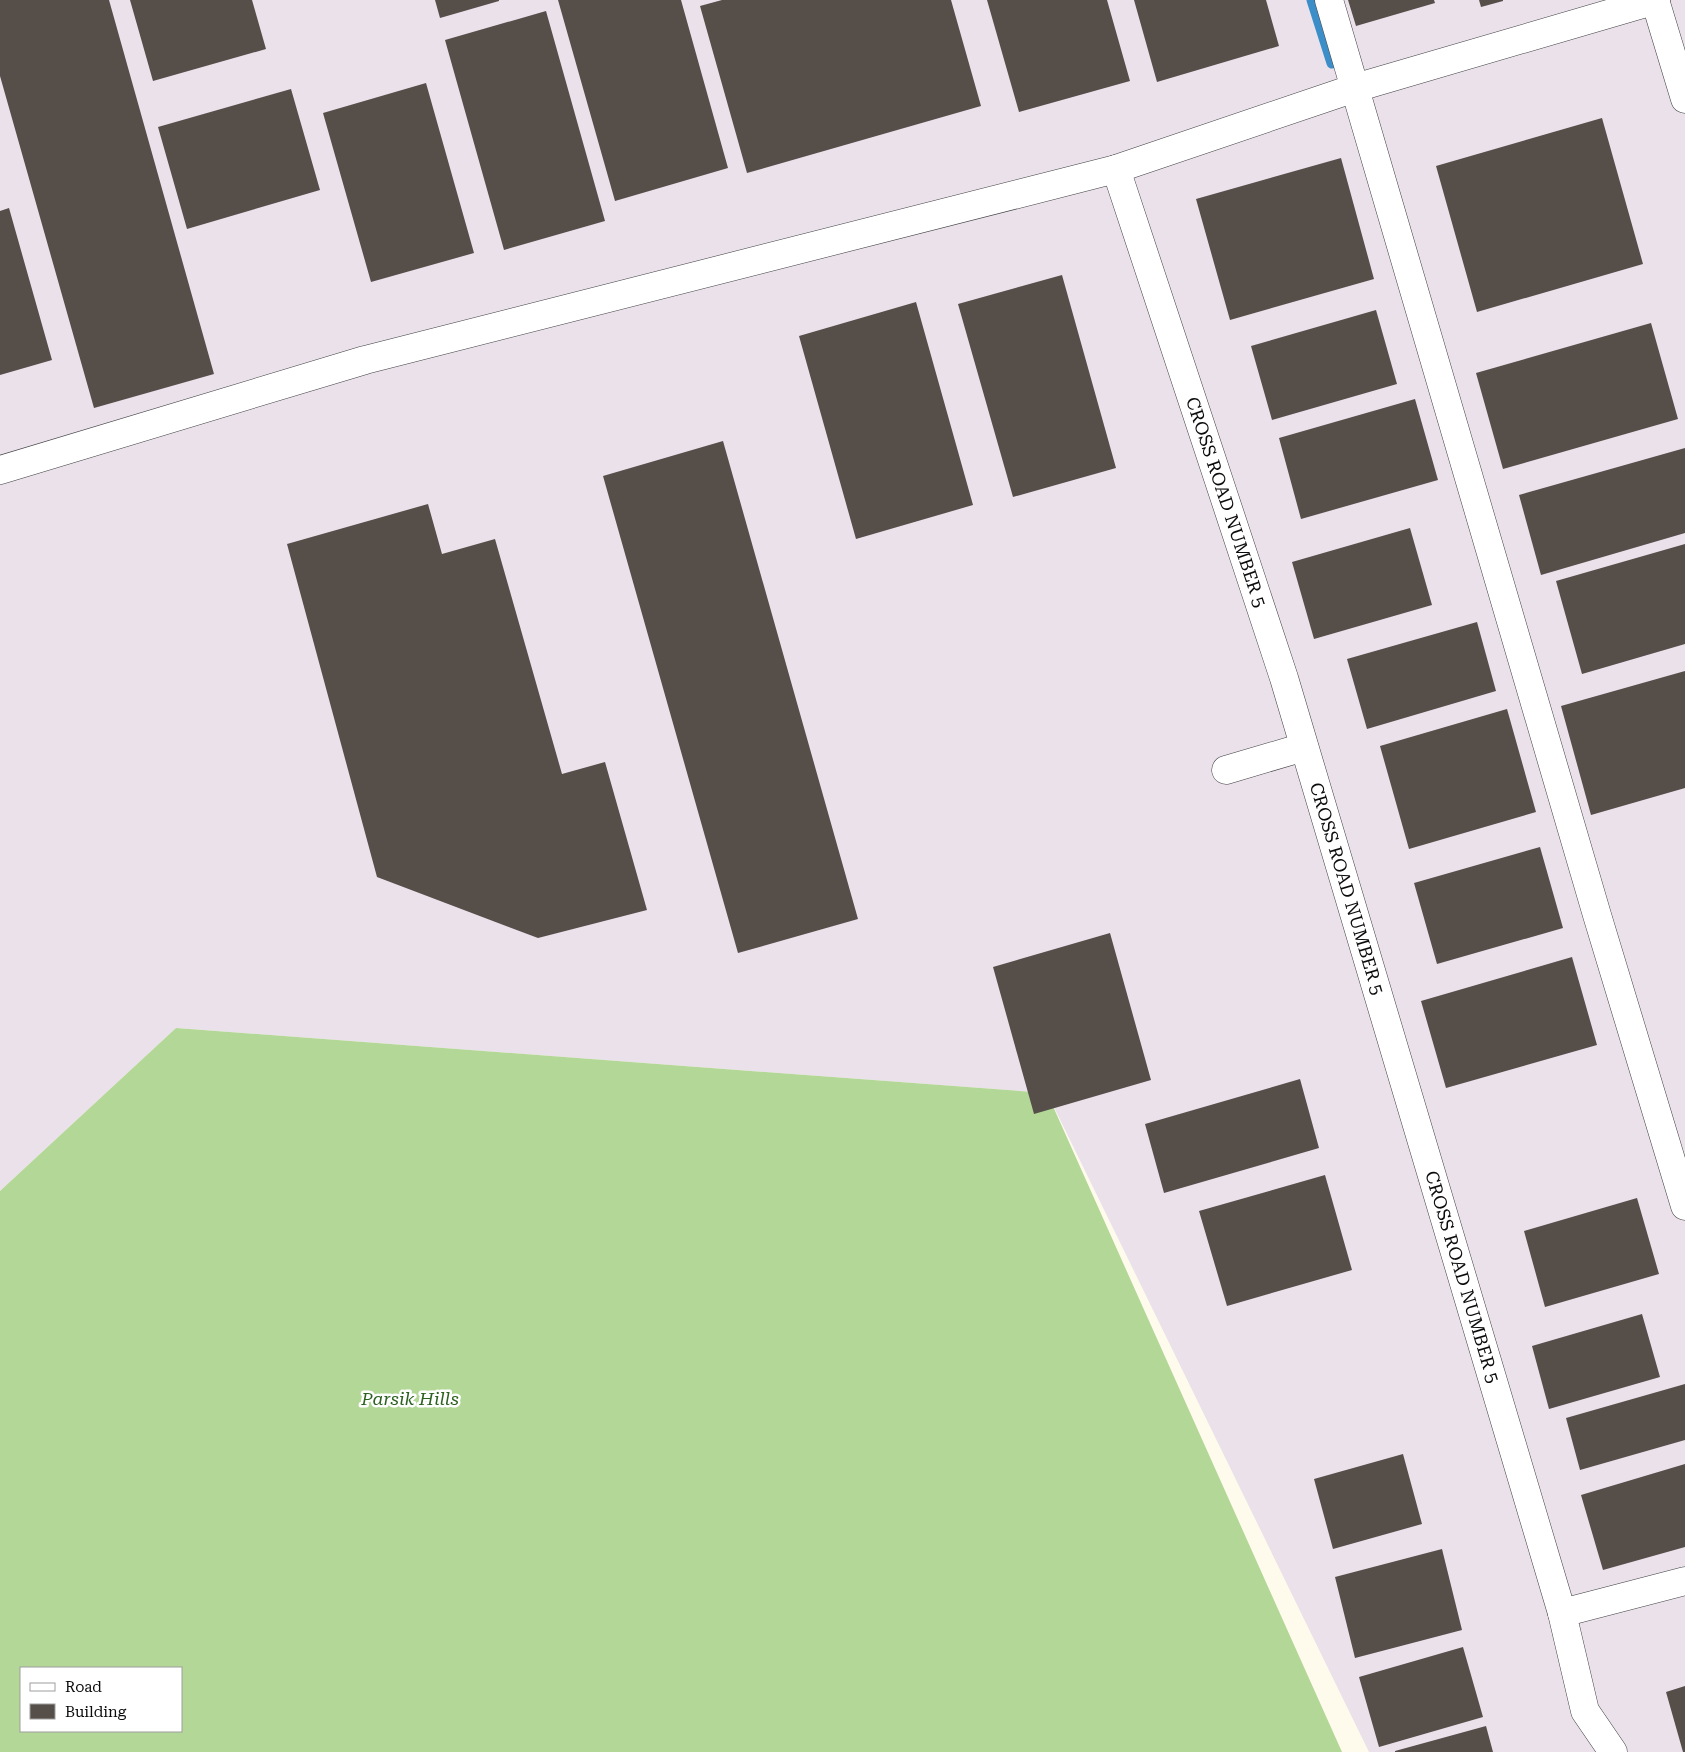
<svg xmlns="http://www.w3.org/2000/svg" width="1685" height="1752" font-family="'Roboto Serif',serif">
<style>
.industrial{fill:#eae1eb}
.forest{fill:#b3d797;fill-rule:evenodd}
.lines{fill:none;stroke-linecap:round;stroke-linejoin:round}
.stream{stroke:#3c8ec8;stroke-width:11}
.building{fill:#554e49}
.minor-casing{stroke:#3f3f3f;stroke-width:29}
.minor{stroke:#fff;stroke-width:28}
.labels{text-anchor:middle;stroke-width:5;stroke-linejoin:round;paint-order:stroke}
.street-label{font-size:18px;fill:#0c0c0c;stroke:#fff}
.park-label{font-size:18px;font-style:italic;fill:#2c611f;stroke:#fff}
</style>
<rect width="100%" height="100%" fill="#fefbec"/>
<path class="industrial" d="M0,0H1685V1752H1369L1047,1093L176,1028L0,1191Z"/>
<path class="forest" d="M176,1028L1047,1093L1342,1752H0V1191ZM21,1668H181V1731H21Z"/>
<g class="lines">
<path class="stream" d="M1312,0L1332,63"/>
</g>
<path class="building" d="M0,0H109L214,374L94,408L0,76Z
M130,0H252L266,49L153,81Z
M435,0H499V1L440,18Z
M558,0H681L728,168L615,201Z
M722,0H951L981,106L747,173L700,6Z
M987,0H1107L1130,81L1019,112Z
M1134,0H1266L1279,46L1157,82Z
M1348,0H1434L1435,3L1356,26Z
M1479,0H1503V1L1481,7Z
M546,11L605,221L504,250L445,40Z
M426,83L474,253L371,282L323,113Z
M291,89L320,190L187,229L158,127Z
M1602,118L1643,264L1477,312L1436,166Z
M1341,158L1374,279L1230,320L1196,199Z
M9,208L52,360L0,375V211Z
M1062,275L1116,468L1013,497L958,304Z
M916,302L973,505L856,539L799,336Z
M1376,310L1397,384L1272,420L1251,346Z
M1651,323L1678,419L1503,469L1476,373Z
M1415,399L1438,480L1301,519L1279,438Z
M723,441L858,919L738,953L603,476Z
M1685,448V533L1541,575L1519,495Z
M428,504L442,554L495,539L562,774L605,762L647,910L538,938L377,877L287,544Z
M1410,528L1432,605L1314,639L1292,562Z
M1685,544V644L1582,674L1556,581Z
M1477,622L1496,691L1367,729L1347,659Z
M1685,671V788L1591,815L1561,706Z
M1507,709L1536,812L1409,849L1380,746Z
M1540,847L1563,928L1437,964L1414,883Z
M1110,933L1151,1080L1034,1114L993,967Z
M1572,957L1597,1045L1446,1088L1421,1001Z
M1300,1079L1319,1148L1164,1193L1145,1124Z
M1325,1175L1352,1270L1227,1306L1199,1211Z
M1637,1198L1659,1274L1545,1307L1524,1231Z
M1642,1314L1660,1377L1549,1409L1532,1346Z
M1685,1384V1440L1580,1470L1566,1418Z
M1403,1454L1422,1524L1333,1549L1314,1479Z
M1685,1464V1547L1603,1570L1581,1495Z
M1442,1549L1462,1630L1355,1658L1335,1577Z
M1463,1647L1483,1717L1379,1747L1359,1677Z
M1685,1686V1752H1683L1666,1692Z
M1486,1726L1493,1752H1395V1751Z"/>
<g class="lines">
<defs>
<g id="minor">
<path d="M1329,0L1597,915L1685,1206"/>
<path d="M1655,0L1685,99"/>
<path id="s1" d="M1116,169L1284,678L1562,1613"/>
<path d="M0,470L365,360L1116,169L1355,88L1656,0"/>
<path d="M1226,770L1304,747"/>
<path d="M1613,1752L1585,1711L1562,1613L1685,1581"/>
</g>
</defs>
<use href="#minor" class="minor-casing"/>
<use href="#minor" class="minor"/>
</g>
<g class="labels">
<g class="street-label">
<text dy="6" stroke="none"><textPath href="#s1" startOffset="351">CROSS ROAD NUMBER 5</textPath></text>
<text dy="6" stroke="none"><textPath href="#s1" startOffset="756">CROSS ROAD NUMBER 5</textPath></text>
<text dy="6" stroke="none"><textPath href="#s1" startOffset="1161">CROSS ROAD NUMBER 5</textPath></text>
</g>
<g class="park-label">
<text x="410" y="1405">Parsik Hills</text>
</g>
</g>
<rect x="20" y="1667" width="162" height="65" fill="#ffffff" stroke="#9e9e9e"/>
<rect x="30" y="1683" width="25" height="8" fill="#ffffff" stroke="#9e9e9e"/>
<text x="65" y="1692" font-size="15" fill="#0c0c0c">Road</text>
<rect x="30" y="1704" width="25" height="15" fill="#554e49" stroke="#9e9e9e"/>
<text x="65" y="1717" font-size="15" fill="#0c0c0c">Building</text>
</svg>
